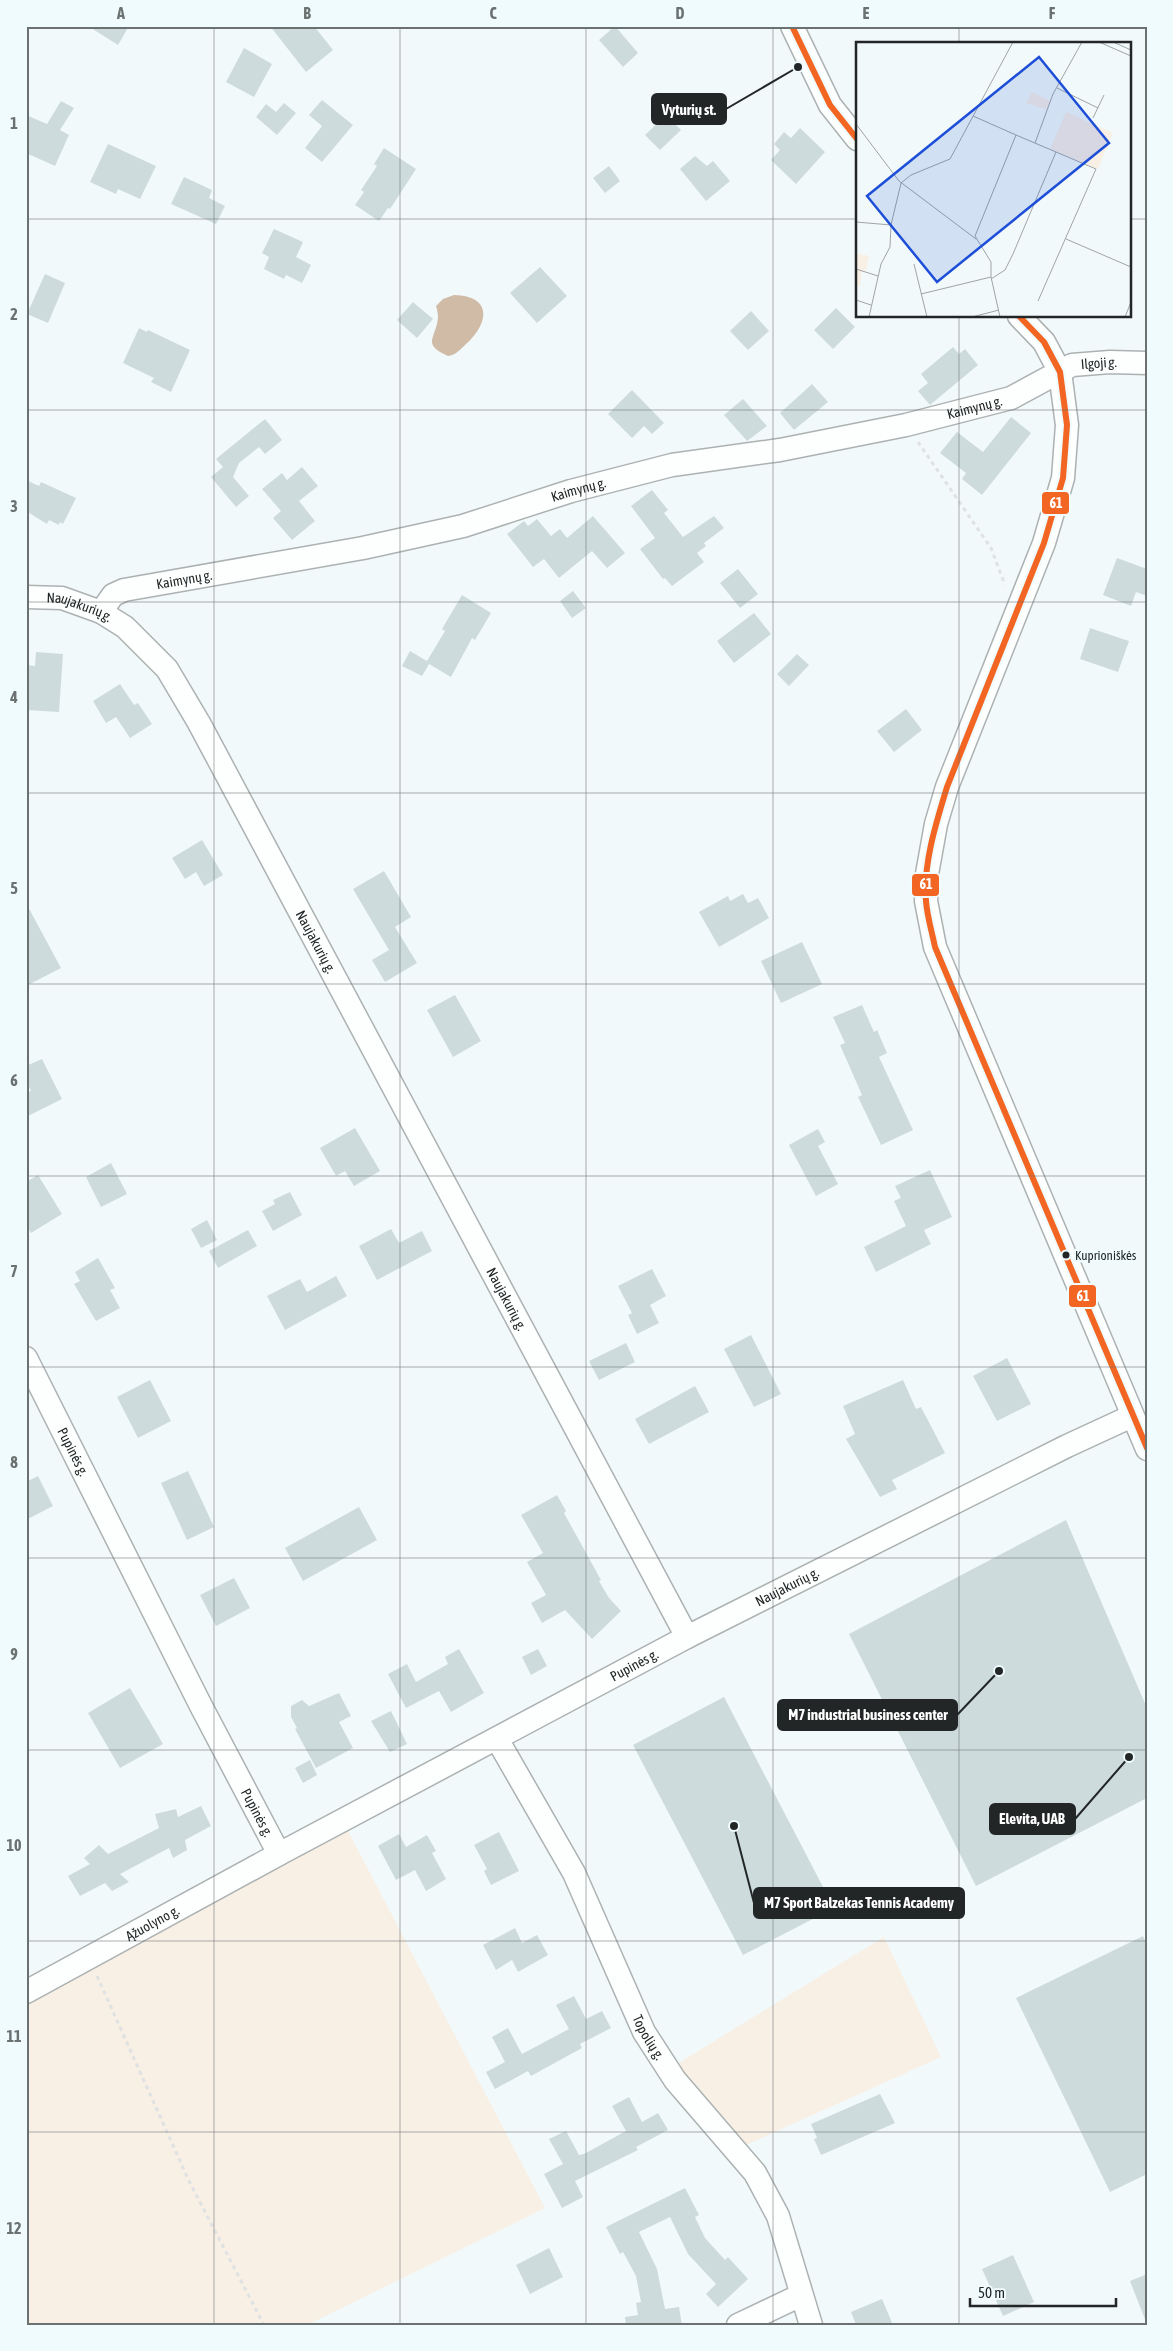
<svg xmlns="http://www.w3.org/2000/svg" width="1173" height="2351" font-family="'Asap Condensed',sans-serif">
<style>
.green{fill:#f8efe5}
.water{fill:#d0bba7}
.building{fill:#cedbdd}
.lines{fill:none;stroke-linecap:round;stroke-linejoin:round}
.minor-casing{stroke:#acb2b2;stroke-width:25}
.path{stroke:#dfe1e2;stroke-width:3;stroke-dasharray:4 4;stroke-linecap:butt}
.minor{stroke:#fdfefe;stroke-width:22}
.bus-1-casing{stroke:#effbfd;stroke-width:10}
.bus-1{stroke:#f26522;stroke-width:6}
.grid{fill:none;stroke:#6b7071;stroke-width:1;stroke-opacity:0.55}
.bus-dot{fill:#222627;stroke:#effbfd;stroke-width:2}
.labels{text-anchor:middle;stroke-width:5;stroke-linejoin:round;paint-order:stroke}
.bus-label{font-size:13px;fill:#222627;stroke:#effbfd;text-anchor:start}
.street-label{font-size:14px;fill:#222627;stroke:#effbfd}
.inset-road{fill:none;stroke:#9fa5a6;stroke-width:1}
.view{fill:#1d4ed8;fill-opacity:0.15;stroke:#1d4ed8;stroke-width:2.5}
.inset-edge{fill:none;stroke:#222627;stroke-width:2.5}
.leader{fill:none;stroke:#222627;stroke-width:2}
.callout-dot{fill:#222627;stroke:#effbfd;stroke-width:2}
.callout{fill:#222627;stroke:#222627;stroke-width:2}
.callout-label{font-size:15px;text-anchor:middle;font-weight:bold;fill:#fff}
.line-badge{stroke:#effbfd;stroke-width:2}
.badge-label{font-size:14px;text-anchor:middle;font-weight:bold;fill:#fff}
.neatline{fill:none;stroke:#6b7071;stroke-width:2}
.grid-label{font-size:16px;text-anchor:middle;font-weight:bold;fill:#6b7071}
</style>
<rect width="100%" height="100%" fill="#f2f9fa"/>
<path class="green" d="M347,1829L545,2208L307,2325H26V2001Z
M884,1937L941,2057L744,2146L712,2112L677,2064Z"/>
<path class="water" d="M454,295C494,296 489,325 464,346C459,351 455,355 448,356C421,344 436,338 438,318C438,314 437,309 436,306L443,299Z"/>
<path class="building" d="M88,26H129L118,45Z
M270,26H314L333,50L306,72Z
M615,26L638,53L623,67L599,40Z
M244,48L272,64L254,97L226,82Z
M322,100L353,125L322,162L305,148L322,126L309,115Z
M61,101L74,108L60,130L69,135L55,166L26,153V115L47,124Z
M284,103L296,113L277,135L256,117L266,104L276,112Z
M666,115L681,130L660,150L645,135Z
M800,128L825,152L796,184L771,160L780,150L774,144L784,132L791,138Z
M108,144L156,166L140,199L118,189L116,194L90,182Z
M384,148L416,169L390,209L388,208L379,221L355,205L364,192L361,190L377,166L374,164Z
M695,156L707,166L713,161L730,181L706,201L680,169Z
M609,166L620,181L605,193L593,178Z
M184,177L212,190L209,198L225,206L216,224L171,204Z
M274,229L303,242L296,257L311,265L302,283L286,275L284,279L264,269L269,257L262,253Z
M540,267L567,296L537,323L510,293Z
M45,274L65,283L48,323L27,314Z
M413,302L433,319L417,338L397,320Z
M836,308L855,327L833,349L814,330Z
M751,311L769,331L748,350L730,331Z
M139,328L147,332L148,330L190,350L171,392L151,382L154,378L123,363Z
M953,347L959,354L965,349L978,365L930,405L918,391L928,383L921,374Z
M812,384L828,402L794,430L780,413Z
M632,390L664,423L652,434L644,426L632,438L608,414Z
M743,399L767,426L747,441L724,415Z
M1011,417L1031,433L982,495L962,479L966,473L940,453L957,432L983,452Z
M265,419L282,440L265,454L259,447L239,463L233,477L249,496L236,507L211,477L223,467L216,459Z
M302,467L318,486L299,501L315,521L292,540L273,518L281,511L262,489L282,473L287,480Z
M26,480L39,486L41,482L76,498L63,524L60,522L59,525L49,520L47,524L26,511Z
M652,490L668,510L664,513L683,537L714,516L724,528L704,543L706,546L697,553L704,562L672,586L665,578L663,579L640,549L655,538L631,506Z
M593,516L625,553L607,568L592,551L559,578L544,559L533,567L507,534L524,521L528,526L537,519L551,536L560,529L567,538Z
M1117,558L1147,569V596L1136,592L1131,606L1103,595Z
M738,569L758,594L740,608L720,583Z
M573,591L586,608L572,618L560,601Z
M462,595L491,613L475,640L472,638L451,677L429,664L422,676L402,666L410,651L427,661L445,631L442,629Z
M754,613L771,634L734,663L717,641Z
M1090,628L1129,641L1118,672L1080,659Z
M36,652L63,654L59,712L26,710V665L35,666Z
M797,654L809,665L789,686L777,674Z
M120,684L134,705L138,703L152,724L130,738L116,717L106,723L93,701Z
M906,709L922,730L894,752L877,731Z
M202,840L223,875L204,886L196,872L185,879L172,858Z
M384,871L411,917L395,927L417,963L385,982L372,960L389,950L353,889Z
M743,894L748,903L758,898L769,918L719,947L699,912L728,896L730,901Z
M26,903L61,968L26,986Z
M802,942L822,984L781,1003L761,961Z
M455,995L481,1041L453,1057L427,1010Z
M862,1005L874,1032L877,1030L887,1053L879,1057L913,1130L881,1145L858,1097L862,1095L840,1045L845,1043L833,1017Z
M42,1059L62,1099L26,1117V1093L31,1091L26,1080V1066Z
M355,1128L380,1171L354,1186L345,1171L336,1176L320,1148Z
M818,1129L825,1142L818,1146L838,1184L816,1196L789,1145Z
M111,1163L127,1194L101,1207L86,1177Z
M930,1170L952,1217L924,1230L931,1244L876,1272L864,1247L906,1226L894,1201L901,1198L895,1186Z
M38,1175L62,1214L31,1233L26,1225V1182Z
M290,1192L302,1215L273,1231L262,1211L275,1204L273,1200Z
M207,1220L217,1240L201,1248L191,1229Z
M391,1229L399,1243L422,1231L432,1251L377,1280L359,1246Z
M248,1230L257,1246L218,1268L209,1251Z
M98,1258L115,1288L110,1290L120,1308L96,1321L74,1284L80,1281L75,1272Z
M652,1269L666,1296L650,1305L659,1323L637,1334L628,1315L632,1313L618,1286Z
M336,1276L347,1296L285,1330L267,1296L300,1279L307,1292Z
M751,1335L781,1394L754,1407L724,1349Z
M626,1343L635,1362L599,1380L589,1361Z
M1007,1358L1031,1404L997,1421L973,1376Z
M150,1380L171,1421L138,1438L117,1397Z
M903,1380L916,1409L921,1407L945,1453L892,1480L897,1489L880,1497L846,1439L855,1434L843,1406Z
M695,1386L709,1412L649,1444L635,1419Z
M188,1471L214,1527L187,1540L161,1483Z
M38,1476L53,1506L26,1520V1482Z
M557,1495L566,1511L564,1513L601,1580L599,1581L609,1598L621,1611L592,1639L565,1610L542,1623L531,1603L546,1595L527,1562L543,1553L521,1515Z
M359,1507L377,1540L303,1581L285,1548Z
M1066,1520L1147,1708V1798L976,1886L849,1634Z
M234,1578L250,1608L216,1626L200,1595Z
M459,1649L484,1693L451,1712L439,1691L406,1708L388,1674L407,1664L416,1682L448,1664L445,1657Z
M538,1649L547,1666L531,1675L522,1657Z
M130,1688L163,1744L120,1768L88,1713Z
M339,1693L351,1716L339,1722L353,1748L316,1768L295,1729L297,1728L291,1717V1706L302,1700L309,1706Z
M724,1697L834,1908L743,1955L633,1745Z
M391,1711L407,1744L390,1752L371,1721Z
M310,1760L317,1775L303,1783L295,1768Z
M201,1806L211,1826L185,1840L187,1850L173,1858L169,1848L120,1874L129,1882L112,1891L105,1883L80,1896L68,1876L90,1864L84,1858L99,1845L108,1854L159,1828L155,1814L176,1809L178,1817Z
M499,1832L519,1871L491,1885L484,1871L487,1869L474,1845Z
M399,1834L406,1847L427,1835L436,1851L432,1853L446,1879L426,1891L415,1870L396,1880L378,1846Z
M515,1928L522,1943L537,1935L548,1955L518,1972L512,1960L496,1970L483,1945Z
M1143,1936L1147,1945V2174L1110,2192L1016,1998Z
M574,1996L586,2019L602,2011L611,2028L580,2044L582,2048L531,2076L528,2071L495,2089L486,2072L505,2062L492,2037L508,2028L522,2054L569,2029L556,2005Z
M880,2094L895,2123L821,2155L814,2139L817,2138L811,2124Z
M629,2097L642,2122L658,2113L668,2130L636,2147L638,2150L575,2181L583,2197L562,2208L544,2174L563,2164L549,2139L566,2131L579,2155L584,2154L626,2131L612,2106Z
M685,2188L699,2215L695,2217L705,2238L725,2260L728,2257L748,2279L718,2307L706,2294L716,2284L688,2254L670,2217L639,2232L657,2269L665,2309L679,2307L682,2325H626L625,2317L638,2315L636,2303L641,2302L636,2276L623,2252L620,2254L606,2227Z
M549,2248L563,2277L530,2294L516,2265Z
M1013,2255L1034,2302L1003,2316L982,2269Z
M1147,2274V2322H1146L1130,2281Z
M882,2299L893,2325H856L851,2312Z"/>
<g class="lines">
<defs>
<g id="minor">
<path d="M792,26L830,105L857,139"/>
<path d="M1019,316L1044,342L1060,372L1067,425L1063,478L1044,543L947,787L936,824L927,874L926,901L935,947L1147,1449"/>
<path id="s1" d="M26,597L62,598L101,612L125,627L167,669L199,723L687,1637L1067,1446L1132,1416"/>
<path id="s2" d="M101,612L113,595L124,590L363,548L463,526L571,491L672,465L780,450L906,425L1011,398L1072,365L1110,362L1147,363"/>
<path id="s3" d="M26,1358L201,1706L279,1854L687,1637"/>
<path id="s4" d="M497,1739L574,1873L644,2032L675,2080L755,2173L778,2216L811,2325"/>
<path id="s5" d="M26,1992L279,1854"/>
<path d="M738,2325L801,2295"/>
</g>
</defs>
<use href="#minor" class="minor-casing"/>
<path class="path" d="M918,442L991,548L1005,585
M97,1976L189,2181L264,2325"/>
<use href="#minor" class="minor"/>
<defs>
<path id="bus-1" d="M792,26L830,105L857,139
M1019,316L1044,342L1060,372L1067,425L1063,478L1044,543L947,787C936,823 923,864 926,901C927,916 932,932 935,947L1147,1448"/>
</defs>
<use href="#bus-1" class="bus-1-casing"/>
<use href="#bus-1" class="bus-1"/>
</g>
<path class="grid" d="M214,26V2325M400,26V2325M586,26V2325M773,26V2325M959,26V44M26,219H857M1129,219H1147M959,316V2325M26,410H1147M26,602H1147M26,793H1147M26,984H1147M26,1176H1147M26,1367H1147M26,1558H1147M26,1750H1147M26,1941H1147M26,2132H1147"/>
<circle class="bus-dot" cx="1066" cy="1255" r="4.5"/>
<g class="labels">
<g class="bus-label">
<text x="1075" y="1260">Kuprioniškės</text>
</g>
<g class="street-label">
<text dy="5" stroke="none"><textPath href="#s2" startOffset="1038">Ilgoji g.</textPath></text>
<text dy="5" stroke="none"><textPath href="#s2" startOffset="904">Kaimynų g.</textPath></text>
<text dy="5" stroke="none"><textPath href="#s2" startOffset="499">Kaimynų g.</textPath></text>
<text dy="5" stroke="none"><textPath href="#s2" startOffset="94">Kaimynų g.</textPath></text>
<text dy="5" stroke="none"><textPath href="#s1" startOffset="55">Naujakurių g.</textPath></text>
<text dy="5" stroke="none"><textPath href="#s1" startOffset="476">Naujakurių g.</textPath></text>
<text dy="5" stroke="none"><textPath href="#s1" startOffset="881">Naujakurių g.</textPath></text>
<text dy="5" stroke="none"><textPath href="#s3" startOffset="105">Pupinės g.</textPath></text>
<text dy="5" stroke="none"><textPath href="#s1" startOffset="1376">Naujakurių g.</textPath></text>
<text dy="5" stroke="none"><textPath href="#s3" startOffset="959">Pupinės g.</textPath></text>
<text dy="5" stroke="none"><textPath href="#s3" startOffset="510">Pupinės g.</textPath></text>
<text dy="5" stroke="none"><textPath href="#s5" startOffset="144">Ąžuolyno g.</textPath></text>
<text dy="5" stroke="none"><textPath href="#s4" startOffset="335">Topolių g.</textPath></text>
</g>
</g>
<g transform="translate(856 42)">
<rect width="275" height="275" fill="#f2f9fa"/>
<path d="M176,50L194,59L192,68L170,61ZM210,70L257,91L242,127L194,107ZM0,211L13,214L10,229H6L4,244L0,243Z" fill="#f8efe5"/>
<path class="inset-road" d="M243,0L275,14M257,0L275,8M201,46L242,66M117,74L160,93L119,194L135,220V235L144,275M237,76L248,53M0,82L43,139L120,197M179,101L197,52L226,0M45,141L55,133L94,117L157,0M0,180L35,183M210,197L275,225M58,222L71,275M0,227L22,234M135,237L149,228L157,212L200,110L160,93M65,252L135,235M0,258L15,263M182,259L240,127L200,110M13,275L25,222L34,205L35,183L45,141M116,275L143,268M269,275L275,260"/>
<path class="view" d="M183,15L253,101L81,240L11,154Z"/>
<rect width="275" height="275" class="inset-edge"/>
</g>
<path class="leader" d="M798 67L726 109M999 1671L957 1715M1129 1757L1075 1819M734 1826L754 1903"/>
<g class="callout-dot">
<circle cx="798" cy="67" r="5"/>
<circle cx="999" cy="1671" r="5"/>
<circle cx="1129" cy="1757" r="5"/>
<circle cx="734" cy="1826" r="5"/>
</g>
<g class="callout">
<rect x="652" y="94" width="74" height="30" rx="5"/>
<rect x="778" y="1700" width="179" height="30" rx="5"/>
<rect x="990" y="1804" width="85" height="30" rx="5"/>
<rect x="754" y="1888" width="210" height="30" rx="5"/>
</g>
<g class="callout-label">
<text x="689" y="115">Vyturių st.</text>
<text x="868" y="1720">M7 industrial business center</text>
<text x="1032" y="1824">Elevita, UAB</text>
<text x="859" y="1908">M7 Sport Balzekas Tennis Academy</text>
</g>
<g class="line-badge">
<rect x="1041" y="491" width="29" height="24" rx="5" fill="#f26522"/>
<rect x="911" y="873" width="29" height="24" rx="5" fill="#f26522"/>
<rect x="1068" y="1284" width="29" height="24" rx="5" fill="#f26522"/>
</g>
<g class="badge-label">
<text x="1056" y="508">61</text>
<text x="926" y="889">61</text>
<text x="1083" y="1301">61</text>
</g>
<rect width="1173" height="2351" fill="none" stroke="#effbfd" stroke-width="55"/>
<path d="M970 2298v8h146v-8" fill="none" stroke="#222627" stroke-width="2.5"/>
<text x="978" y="2298" font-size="15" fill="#222627" stroke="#effbfd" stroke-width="4" paint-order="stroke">50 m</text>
<rect x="28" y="28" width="1118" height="2296" class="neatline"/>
<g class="grid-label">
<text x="121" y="19">A</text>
<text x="307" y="19">B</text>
<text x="493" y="19">C</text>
<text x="680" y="19">D</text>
<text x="866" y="19">E</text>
<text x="1052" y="19">F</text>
<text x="14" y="129">1</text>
<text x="14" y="320">2</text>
<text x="14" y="512">3</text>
<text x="14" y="703">4</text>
<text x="14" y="894">5</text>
<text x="14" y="1086">6</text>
<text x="14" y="1277">7</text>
<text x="14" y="1468">8</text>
<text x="14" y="1660">9</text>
<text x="14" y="1851">10</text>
<text x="14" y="2042">11</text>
<text x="14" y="2234">12</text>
</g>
</svg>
